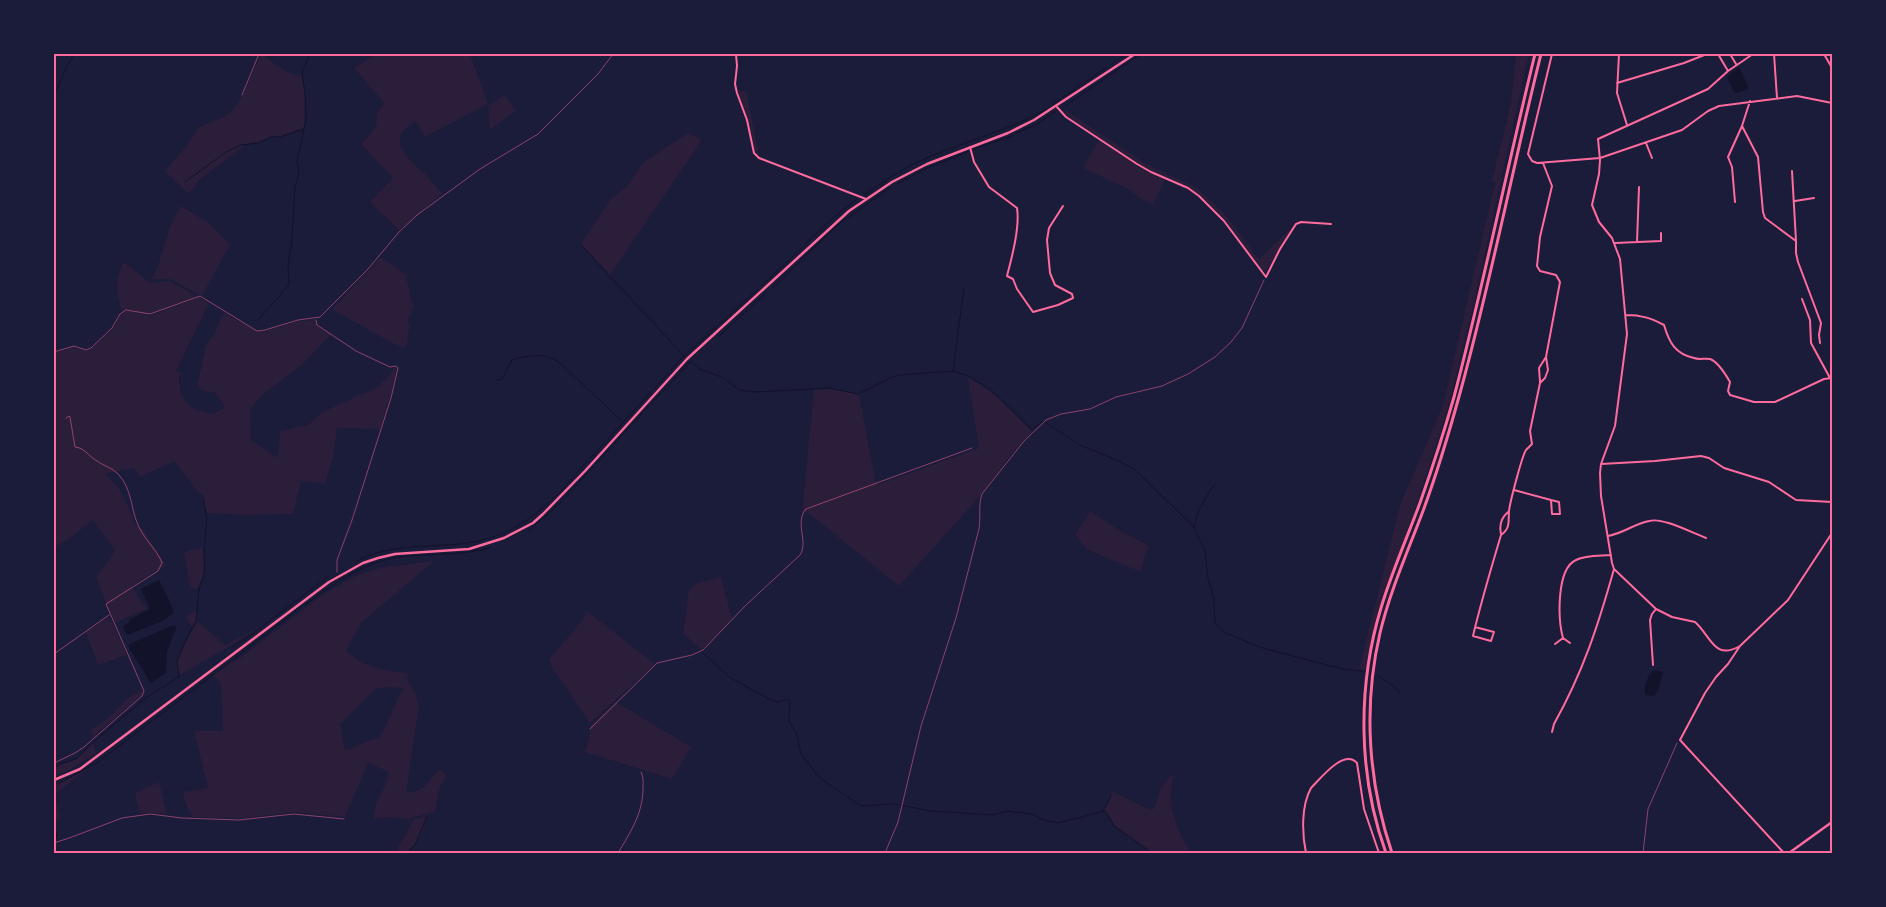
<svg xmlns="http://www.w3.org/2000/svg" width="1886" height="907" font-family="Montserrat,sans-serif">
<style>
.green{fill:#2a1e3b;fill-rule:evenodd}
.water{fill:#12122b}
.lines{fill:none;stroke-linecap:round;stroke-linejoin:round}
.stream{stroke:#12122b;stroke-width:1}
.path{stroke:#ff6b9d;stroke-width:0.5}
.minor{stroke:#ff6b9d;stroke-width:2}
.tertiary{stroke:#ff6b9d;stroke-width:2.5}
.secondary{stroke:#ff6b9d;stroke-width:2.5}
.trunk{stroke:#ff6b9d;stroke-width:3}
.neatline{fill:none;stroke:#ff6b9d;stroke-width:2}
</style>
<rect width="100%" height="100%" fill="#1b1b3a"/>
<path class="green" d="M261,54H266L265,57L287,72L301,76L305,91L304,126L301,129L280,137L272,136L260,142L246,144L200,179L189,194L165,171L188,144L199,127L224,117L233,110L243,95Z
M376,54H470L488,104L425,137L416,121C383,140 408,158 426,175C432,181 437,188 442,194L399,230L370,202L393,178L361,144L376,127L377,113L384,103L354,68Z
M1516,54H1529L1474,303L1448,408L1416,506L1380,605L1374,626L1365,671L1359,669L1400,505L1443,405L1495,183L1492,180L1511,103Z
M746,90L758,150L755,151L749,123L738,92Z
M504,95L516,110L490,130L488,106Z
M1067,110L1070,113L1146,164L1191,185L1200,191L1223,212L1259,259L1295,224L1266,271L1262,270L1223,217L1200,195L1185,185L1145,168L1067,116L1065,111Z
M688,133L702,140L610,275L581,244L610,200L628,185L643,163Z
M1099,140L1139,167L1165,180L1153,204L1143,200L1128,189L1083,168Z
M181,206L210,224L230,245L202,296L170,279H151L157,269L171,224Z
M381,257L408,276L406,278C411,288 408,298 414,306L407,322L410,326C407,333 409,341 405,348L390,342L332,309Z
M124,262L150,283L169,281L193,294L194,297C189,301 151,314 145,314C136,313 131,307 122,311C116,293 114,278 124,262Z
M199,297L209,303L176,371L181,373C178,378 179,383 180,389C184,407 197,411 214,414L225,407L214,392L203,391L197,387L206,345L214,334L223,313L258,331H266L299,321L315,320L318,327L331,334L303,364L261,396L250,410L251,440L278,458L280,431L308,425L321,413L361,394C375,392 388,379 395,367L396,370L390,397L380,429L337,428L333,457L325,484L301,481L293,514L246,515L207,513L203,495L199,493L174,461L140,477L133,468L105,474L118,487L128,506L135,524L143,530L166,565L131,586L146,609L115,623L96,578L115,551L93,520L66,541L54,547V353L74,347L86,351L90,350L114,328L121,314L127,311L150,316Z
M968,377C995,392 1011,410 1032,431L1012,453L981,495L899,586L807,512L802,513L814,390L832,389L859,395L876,484H880L979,448Z
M1090,511L1117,529L1146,544L1149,548L1146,551L1141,572L1088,550L1075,535Z
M203,548C204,566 205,572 198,588H190L184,552Z
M434,561L361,623L346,651L362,663L385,670L410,674L407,679L415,693L419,706L406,792C421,795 430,780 439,769L447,775L440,786L435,812L407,819L389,817L373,819L376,804L385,786L389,772L368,763L345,817L294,812L246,818L192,817L185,802L183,792L208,788L194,731H223L221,683L213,676L234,660L236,661L321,596L355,576L380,568ZM386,687L403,688L380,737L345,750L340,724L375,689Z
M721,577L732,619L701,650L683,633L689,590L695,584Z
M584,609L655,664L589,724L587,718L551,666L549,659L582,621L586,614Z
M197,610L196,622L192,627L186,616Z
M110,618L127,655L98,665L86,632L106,619Z
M197,621L225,645L265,624L228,647L180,675C179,671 177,667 177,663C179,651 192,633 197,621Z
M142,690V695L94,736L90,730L107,719L128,698Z
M616,702L691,747L672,779L585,752L590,736V726Z
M93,743L96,753L73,768L54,777V770L56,767L77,759Z
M106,755L55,794L60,818L55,824L54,785L79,773Z
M1173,773C1173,782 1170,791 1171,801C1172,818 1182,838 1191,853H1153L1114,825L1107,812L1104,810L1111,798L1112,791L1148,809H1154L1161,787Z
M159,782L167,814L140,813L135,793Z
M427,816C424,830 417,845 405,853H395L414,819Z"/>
<path class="water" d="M1739,67L1748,86V89L1737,93L1734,92L1727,77Z
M159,580L172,606L174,613L162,621L128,635L126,634L123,626L129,623V620L150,609L141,589Z
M171,626H175L176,628L167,652L166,673L151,683L129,648L130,644Z
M1654,670L1663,672L1659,688L1654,696L1645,695C1644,687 1647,675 1654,670Z"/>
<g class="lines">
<path class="stream" d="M1112,64L1127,54
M54,97L67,65L75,54
M1053,104L1107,67
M1066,105L1141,54
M1016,133L1035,125L1055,112
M974,149L1012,136
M185,182L226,152L241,145L258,143L271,137H279L304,129L306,120L305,93L302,73L310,54
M897,184L927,168L967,152
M864,195C882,183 900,170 920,161C962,142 1006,132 1047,109
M805,244L832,219L856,200
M581,245L684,356
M761,286L802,248
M772,288L839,224L891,187
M257,321L289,285L288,266L292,240L295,187L299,173L297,161L304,129
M719,336L766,293
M953,371L964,288
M496,380L502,379L512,360C529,355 544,352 560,363L623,422
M655,388L684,356L758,289
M652,403L691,361L699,369L724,378L739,390L756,392L829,388L858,394L888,379L899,375L953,371L966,375L991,390L1032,430L1042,422
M1046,423L1082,446L1121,462L1134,469L1194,527L1205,551L1208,578L1214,599L1215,623L1223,632L1259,647L1342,669L1363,671
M596,464L649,406
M567,484L651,392
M1194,527C1197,511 1206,497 1215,484
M529,530L555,508L593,467
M357,561C385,546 416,547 447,545C500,542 529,524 565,487
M305,605C336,582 366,560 407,556C435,554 463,555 490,548
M232,647L248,637L329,576
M247,649L300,608
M703,653L731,678L771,700L777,702L789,699L790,702L789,721L796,732L801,754L820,778L861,806L895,804L931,811L992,815L1007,811L1032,814L1041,819L1058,823L1105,811L1114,826L1152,853
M217,672L244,651
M1377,675L1395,687L1400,693
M54,768L62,763L76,759L92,743L147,697L179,677L177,661L190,631L196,622L199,589L205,573L204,550L207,519L203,499
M58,784L98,762L214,674
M1103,811L1111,796
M54,817L57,839
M55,853V846
M407,853L415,845L427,816"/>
<path class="path" d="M242,95L259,54
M316,320L317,325L356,351L390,367L396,366L398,368L391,398L352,520L337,560V572
M54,352L74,346L86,350L91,348L112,328L120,314L126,310L150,314L200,296L257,331L265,330L298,320L320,317L368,269L399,232L417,215L480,169L538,134L598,74L613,54
M54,654L109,615
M590,729L657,663L692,655L703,650L746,605L800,555C809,541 794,523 806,509L972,448
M54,763L75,753L84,747L142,696L144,691L106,604L158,571L162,563C157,550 145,540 139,527C130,509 133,489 117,473C111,467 101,465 94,459C87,454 84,448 75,447L70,417L69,416L66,418
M54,843L72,837L122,818L150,814L182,818L239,820L294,814L344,819
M618,853C630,833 642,815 643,791C643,784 644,778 641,772
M885,853L898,822L921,726L956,618L979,529C981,518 978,505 982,494L1024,441L1046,420L1061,414L1090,409L1116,397L1162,386L1188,374L1215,357L1231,342L1242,328L1264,280
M1643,853L1648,809L1677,743"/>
<path class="minor" d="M736,54L737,66L735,84L737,93L747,120L754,153L759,158L866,199
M1552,54L1528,154L1532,161L1537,163L1600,158L1682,130L1708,111L1719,106L1797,96L1832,103
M1619,54L1617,93L1627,125
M1718,54L1728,71
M1730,54L1736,64
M1774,54L1777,98
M1824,54L1832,68
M1617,83L1684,63L1707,54
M1750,101L1742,126L1758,157L1763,212L1765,218L1796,241V253L1798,262L1821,323L1819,335L1820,343
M1057,107L1066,117L1137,164L1151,172L1188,188L1199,196L1224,221L1266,277L1280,249L1296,224L1301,222L1331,224
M1646,143L1652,158
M970,147L974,162L989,187L1017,208C1020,227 1012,257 1007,276L1013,279L1017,289L1033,312L1058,305L1073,298L1072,294L1055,285L1050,273L1047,240L1049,228L1063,206
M1792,171L1796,241
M1795,201L1814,198
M1735,202L1732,167L1728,157L1742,126
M1637,242L1639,187
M1615,243L1661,241V233
M1802,299L1810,320L1811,343L1830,378
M1626,315C1641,315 1651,318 1664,325C1669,342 1675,354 1694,358C1699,360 1705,358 1710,359C1718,362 1726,375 1730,382L1728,391L1730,395L1754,402H1775L1824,379L1832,378
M1540,382L1539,368L1546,357
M1601,464L1655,461L1701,456L1709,458L1724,468L1769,482L1796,500L1832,502
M1514,490L1551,500L1552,514H1560L1559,502L1551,500
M1501,534C1499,525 1501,518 1508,512
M1608,536C1624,533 1634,524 1649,521C1663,517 1692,533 1706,538
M1475,627L1494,632L1491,641L1473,636C1481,602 1491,569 1501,535C1511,528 1508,521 1509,511C1510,502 1522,456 1526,450C1528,448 1530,446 1532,444L1530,431L1540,383L1545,378L1548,370L1546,357L1560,282L1556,275L1540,271L1537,266L1540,237L1552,186L1543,163
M1570,643L1563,638C1558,620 1556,569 1576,560C1586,555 1599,556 1611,555
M1555,644L1563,638
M1740,646C1714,661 1711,636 1695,622L1672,617L1656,609L1614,569L1612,563L1601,496L1600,473L1601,464L1615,426L1627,334L1620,259L1612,238L1599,222L1592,205L1599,174L1600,160L1598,139L1708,89L1728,71L1753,54
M1653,665L1650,620L1652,614L1656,609
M1552,732L1554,724C1583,672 1598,626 1614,569
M1306,853C1302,834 1301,806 1311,788C1320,779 1344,748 1357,763L1364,809L1379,853
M1784,853L1680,740L1705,693L1716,677L1728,664L1740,646L1788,600L1832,533"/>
<path class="tertiary" d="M54,780L80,769L329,582L363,563L378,558L395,554L469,549L504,538L533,523L543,514L585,471L687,359L849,211L892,182L927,164L1008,133L1034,120L1135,54"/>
<path class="secondary" d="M1789,853L1832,822"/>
<path class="trunk" d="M1386,853C1358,776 1357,687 1381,608C1392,571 1408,536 1421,500C1433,466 1444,432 1454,397C1484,283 1507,168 1535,54
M1392,853C1368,782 1363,706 1380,633C1390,591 1408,551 1423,511C1437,473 1449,433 1460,393C1491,281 1513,166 1541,54"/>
</g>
<rect width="1886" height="907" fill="none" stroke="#1b1b3a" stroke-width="110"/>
<rect x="55" y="55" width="1776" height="797" class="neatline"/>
</svg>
